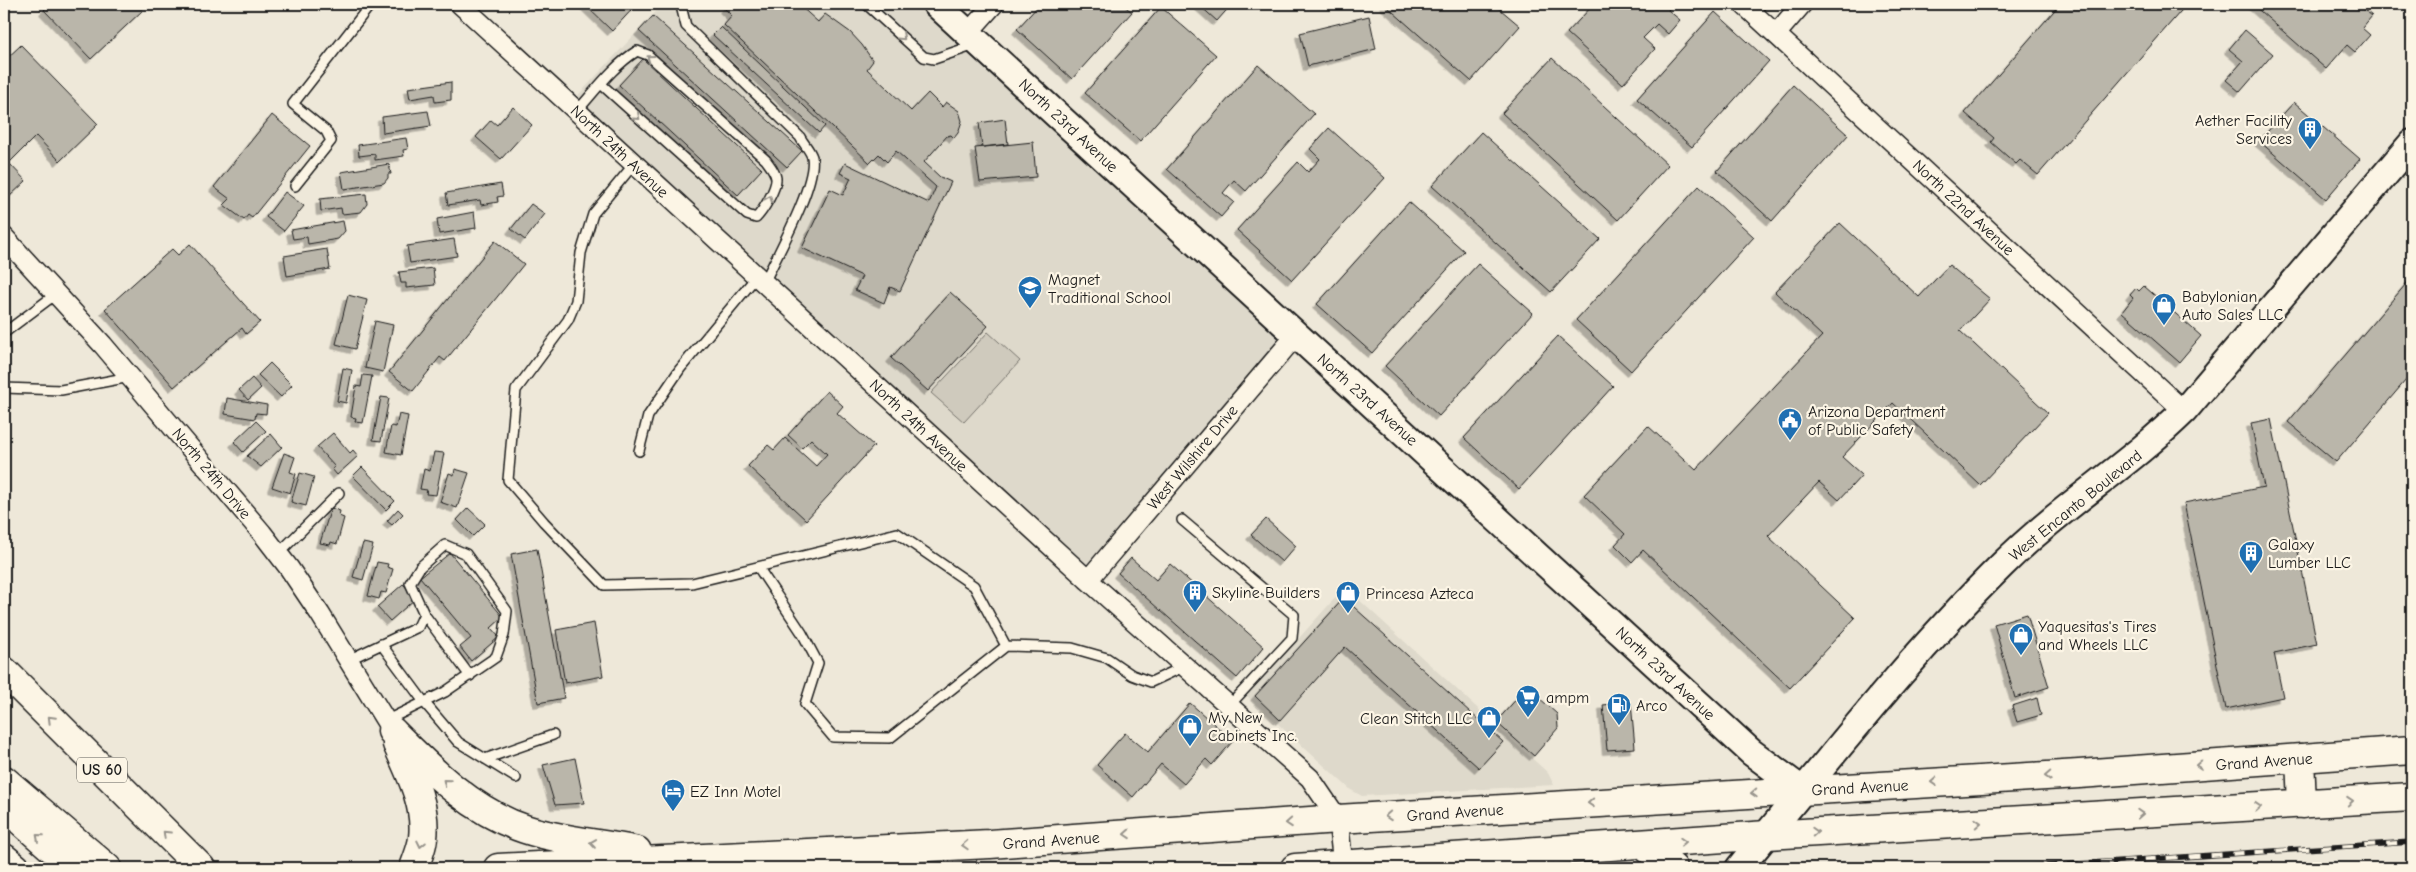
<svg xmlns="http://www.w3.org/2000/svg" width="2416" height="872" font-family="'Comic Neue',sans-serif">
<style>
.built{fill:#ded9cb}
.green{fill:#cfcabd;stroke:#76736c}
.building{fill:#bab6aa;stroke:#1c1c1c;filter:url(#shadow)}
.lines{fill:none;stroke-linecap:round;stroke-linejoin:round}
.lane-casing{stroke:#1c1c1c;stroke-width:12}
.street-casing{stroke:#1c1c1c;stroke-width:22}
.secondary-casing{stroke:#1c1c1c;stroke-width:30}
.primary-casing{stroke:#1c1c1c;stroke-width:31}
.highway-casing{stroke:#1c1c1c;stroke-width:31}
.lane{stroke:#fcf5e5;stroke-width:9}
.street{stroke:#fcf5e5;stroke-width:19}
.secondary{stroke:#fcf5e5;stroke-width:26}
.primary{stroke:#fcf5e5;stroke-width:28}
.highway{stroke:#fcf5e5;stroke-width:28}
.rail-casing{stroke:#1c1c1c;stroke-width:5.5}
.rail{stroke:#fcf5e5;stroke-width:4;stroke-dasharray:11;stroke-linecap:butt}
.oneway{stroke:#97938b}
.labels{text-anchor:middle;stroke-width:4.5;stroke-linejoin:round;paint-order:stroke}
.shield{fill:#fcf5e5;stroke:#5f5d58;stroke-width:1}
.shield-label{font-size:15px;font-weight:bold;fill:#1c1c1c}
.poi-label{font-size:16px;fill:#1c1c1c;stroke:#fcf5e5;text-anchor:start}
.street-label{font-size:16px;fill:#1c1c1c;stroke:#fcf5e5}
</style>
<defs>
<filter id="shadow"><feDropShadow dx="-4.5" dy="4.5" stdDeviation="0" flood-color="#0004"/></filter>
</defs>
<rect width="100%" height="100%" fill="#eee8d9"/>
<filter id="ink" filterUnits="userSpaceOnUse"><feTurbulence type="fractalNoise" baseFrequency=".02" numOctaves="2"/><feDisplacementMap in="SourceGraphic" scale="10" xChannelSelector="R" yChannelSelector="G"/><feConvolveMatrix kernelMatrix="1 2 1 2 8 2 1 2 1" color-interpolation-filters="sRGB"/></filter>
<g filter="url(#ink)">
<path class="built" d="M663,4H936L1297,334L1088,580L570,104Z
M1345,587L1548,773L1554,785L1362,796L1351,790L1247,696Z"/>
<path class="green" d="M988,332L1020,361L964,422L931,393Z"/>
<path class="building" d="M50,4H137L143,10L91,59L44,10Z
M584,4H637L612,31Z
M728,4H798L818,22L825,14L850,32L862,45L873,61L867,69L911,111L928,93L942,107L946,102L959,111L962,121L958,133L954,138L951,135L947,136L924,162L940,177L951,182L900,291L890,287L884,303L855,290L862,276L802,248L830,189L843,195L851,178L840,173L845,163L929,203L936,187L896,151L887,162L879,154L870,163L724,25L732,16L724,8Z
M1040,4H1122L1132,12L1072,79L1017,29Z
M1198,4H1232L1217,21Z
M1384,4H1494L1520,26L1471,81Z
M1594,4H1674L1668,10L1680,20L1668,34L1657,24L1643,38L1655,49L1623,84L1567,33Z
M2060,4H2187L2038,175L2020,160L2016,164L1991,142L1994,138L1965,113Z
M2252,4H2357L2372,16L2362,28L2370,35L2355,52L2347,45L2326,69Z
M1161,7L1216,55L1140,141L1085,93Z
M1715,12L1769,61L1692,147L1637,99Z
M653,16L802,151L787,167L639,31Z
M1369,16L1376,49L1308,66L1300,33Z
M721,27L825,126L819,133L713,35Z
M2245,30L2273,54L2240,92L2226,80L2243,61L2229,49Z
M21,45L98,124L60,161L36,136L9,163L26,181L9,197L4,191V118L10,112L4,105V61Z
M1552,58L1668,165L1618,220L1502,113Z
M643,59L762,169L738,195L619,85Z
M1258,65L1314,114L1246,191L1234,180L1223,193L1234,202L1221,217L1167,169Z
M451,82V100L435,102L434,95L410,99L408,88Z
M1793,85L1848,135L1772,221L1717,171Z
M2294,102L2360,159L2326,199L2259,141Z
M513,107L532,125L501,159L476,137L491,120L497,125Z
M428,111L431,126L383,133L382,117Z
M272,115L310,146L252,218L248,215L244,220L224,205L230,199L214,187Z
M1005,119L1008,144L982,147L979,123Z
M1329,128L1385,178L1292,280L1237,230L1298,162L1308,172L1320,159L1310,149Z
M1481,132L1600,239L1551,292L1432,186Z
M406,138L408,149L403,150L404,156L375,160V154L359,156L358,145Z
M1033,142L1036,177L980,182L975,148Z
M389,164L391,174H388V178L384,183L344,189L341,172Z
M501,184L503,196L497,197L498,202L481,205L480,200L448,205L446,193Z
M1699,186L1754,237L1631,371L1576,320Z
M285,192L304,206L284,231L266,217Z
M366,194L367,204L361,212L342,214L341,208L321,211L320,199Z
M1409,202L1464,251L1372,353L1317,304Z
M531,204L545,214L525,240L511,229Z
M474,212L476,228L439,234L437,219Z
M343,221L345,231L338,239L308,244L307,237L293,239L291,230Z
M1840,223L1919,297L1949,265L1990,299L1960,331L2048,413L1980,485L1893,403L1842,457L1862,475L1839,500L1819,482L1768,536L1855,618L1790,688L1643,550L1632,562L1615,545L1625,534L1584,495L1648,426L1696,470L1822,336L1775,292Z
M454,239L457,256L410,263L407,246Z
M495,241L524,264L445,361L440,357L413,391L389,372Z
M190,244L260,322L246,334L242,328L174,387L105,309L172,249L178,255Z
M327,249L330,269L287,276L284,256Z
M1478,264L1533,313L1439,416L1385,366Z
M433,268L435,285L406,288V283H401L399,272Z
M2412,277V373L2336,462L2288,422Z
M2144,286L2201,336L2179,362L2122,312L2133,298L2130,295L2136,288L2139,291Z
M950,292L988,326L928,391L891,358Z
M348,295L367,300L355,349L336,344Z
M375,321L393,325L383,372L365,368Z
M1558,336L1613,386L1519,489L1464,438Z
M270,363L292,385L281,397L258,375Z
M343,368L352,370L346,403L337,401Z
M363,375L372,376L363,423L355,422L356,418L351,417L356,386L361,387Z
M252,378L261,388L248,400L239,390Z
M827,391L843,406L837,413L874,446L806,520L748,466L768,445L774,450L785,438L816,466L827,454L811,439L802,448L788,435Z
M381,397L389,398L381,441L373,440Z
M227,398L267,405L266,414L256,413L255,419L225,414Z
M399,414L408,416L401,455L386,452L391,426L396,427Z
M2271,419L2317,644L2274,653L2283,697L2226,709L2184,503L2264,487L2251,423Z
M256,421L266,431L243,452L234,442Z
M333,433L350,453L353,450L358,456L337,475L332,469L335,467L317,447Z
M271,434L282,447L261,467L247,456Z
M434,452L444,453L436,495L426,494L427,490L420,489L424,469L430,471Z
M284,453L295,457L290,472L296,474L290,493L272,487Z
M362,467L395,501L386,510L353,476Z
M455,469L469,473L457,508L440,502L449,473L454,475Z
M300,473L314,477L306,506L291,502Z
M331,508L340,511L339,516L344,518L337,544L331,542L330,545L320,543Z
M468,508L485,524L473,536L457,520Z
M398,509L403,514L392,525L387,521Z
M1266,519L1296,546L1282,562L1251,535Z
M363,543L373,545L363,580L353,577Z
M537,549L564,698L538,703L511,554Z
M450,553L503,617L491,628L499,637L471,661L460,647L471,638L420,577Z
M1131,558L1156,580L1170,564L1264,647L1237,678L1118,573Z
M377,562L388,564L387,567L393,569L386,593L381,592L379,599L368,596Z
M403,584L416,598L390,621L377,607Z
M1344,598L1503,742L1479,768L1345,647L1280,720L1255,696Z
M2027,614L2049,687L2015,698L1994,624Z
M594,623L603,676L565,683L556,630Z
M1527,687L1557,714L1558,728L1534,756L1496,722Z
M2037,698L2041,715L2017,722L2012,706Z
M1631,702L1635,748L1607,750L1603,705Z
M1190,703L1233,741L1212,765L1206,759L1184,784L1161,764L1133,797L1097,765L1125,733L1148,752Z
M575,758L584,803L555,805L543,765Z"/>
<g class="lines">
<defs>
<path id="lane" d="M684,4L682,10L686,26L800,137C803,143 810,150 812,157C817,184 777,255 764,283
M866,4L924,57L934,59L975,45
M577,111C595,91 614,65 637,51L648,55L766,160C770,166 775,171 776,178C777,188 763,211 756,218L747,215L601,84
M634,164L593,214L581,253L576,301L568,320L516,390L508,480L544,522L604,585L692,583L897,533L974,586L1006,646L890,738L833,737L805,704L818,663L802,633L758,567
M295,186L331,141L326,131L293,104L371,4
M4,333L56,294
M4,388L61,390L130,377
M639,451L648,416L680,369L757,276
M1182,520L1294,615L1292,638L1229,706
M278,554L339,493
M424,614L470,676
M381,644L424,702L458,742L516,778
M1006,646L1072,648L1107,658L1132,675L1151,682L1185,666
M348,660L418,627L424,614L410,583L420,567L445,545L466,554L507,611L504,635L496,657L445,692L385,721
M485,759L553,735"/>
<path id="street" d="M460,4L1088,580L1310,778L1338,819L1343,865
M1743,4L2184,411
M968,33L994,4
M1776,34L1802,4
M4,237L103,345L262,533L289,568L320,614L392,731
M1088,580L1297,334"/>
<path id="secondary" d="M936,4L1751,752L1802,790
M1739,868C1825,765 1907,659 2002,565C2059,508 2127,467 2184,411L2412,143"/>
<path id="primary" d="M392,731C431,770 471,811 525,829C561,841 600,843 637,851
M397,744C410,773 427,805 423,838C422,848 417,859 414,868
M2300,758L2302,804
M1642,844L1673,868
M498,868L990,844L1338,819L2079,774L2412,750
M1295,868L1767,835L2412,797"/>
<path id="highway" d="M4,671L201,868
M4,780L107,868
M4,806L74,868
M4,858L16,868"/>
</defs>
<use href="#lane" class="lane-casing"/>
<use href="#street" class="street-casing"/>
<use href="#secondary" class="secondary-casing"/>
<use href="#primary" class="primary-casing"/>
<use href="#highway" class="highway-casing"/>
<use href="#lane" class="lane"/>
<use href="#street" class="street"/>
<use href="#secondary" class="secondary"/>
<use href="#primary" class="primary"/>
<use href="#highway" class="highway"/>
<defs>
<path id="rail" d="M2013,868L2412,842"/>
</defs>
<use href="#rail" class="rail-casing"/>
<use href="#rail" class="rail"/>
</g>
<defs><path id="oneway-chevron" d="M-2-3.5L2.5 0L-2 3.5" fill="none" stroke-width="1.6" stroke-linecap="round" stroke-linejoin="round" transform="scale(1.25)"/></defs>
<g class="oneway">
<use href="#oneway-chevron" transform="translate(902 37) rotate(43)"/>
<use href="#oneway-chevron" transform="translate(650 58) rotate(-144)"/>
<use href="#oneway-chevron" transform="translate(637 117) rotate(42)"/>
<use href="#oneway-chevron" transform="translate(769 199) rotate(-68)"/>
<use href="#oneway-chevron" transform="translate(51 719) rotate(-135)"/>
<use href="#oneway-chevron" transform="translate(2199 765) rotate(176)"/>
<use href="#oneway-chevron" transform="translate(2048 776) rotate(177)"/>
<use href="#oneway-chevron" transform="translate(446 782) rotate(-141)"/>
<use href="#oneway-chevron" transform="translate(1934 782) rotate(177)"/>
<use href="#oneway-chevron" transform="translate(1754 793) rotate(177)"/>
<use href="#oneway-chevron" transform="translate(2350 801) rotate(-4)"/>
<use href="#oneway-chevron" transform="translate(1591 803) rotate(176)"/>
<use href="#oneway-chevron" transform="translate(2258 807) rotate(-4)"/>
<use href="#oneway-chevron" transform="translate(2140 814) rotate(-3)"/>
<use href="#oneway-chevron" transform="translate(1388 816) rotate(176)"/>
<use href="#oneway-chevron" transform="translate(1289 823) rotate(176)"/>
<use href="#oneway-chevron" transform="translate(1978 823) rotate(-3)"/>
<use href="#oneway-chevron" transform="translate(1815 832) rotate(-3)"/>
<use href="#oneway-chevron" transform="translate(166 834) rotate(-136)"/>
<use href="#oneway-chevron" transform="translate(1127 834) rotate(176)"/>
<use href="#oneway-chevron" transform="translate(39 837) rotate(-139)"/>
<use href="#oneway-chevron" transform="translate(1683 842) rotate(-3)"/>
<use href="#oneway-chevron" transform="translate(593 843) rotate(-172)"/>
<use href="#oneway-chevron" transform="translate(421 844) rotate(102)"/>
<use href="#oneway-chevron" transform="translate(965 845) rotate(177)"/>
</g>
</g>
<defs>
<symbol id="building-pin" viewBox="-11 -11 22 30"><path d="M0 17L-7.5 6A9.5 9.5 0 1 1 7.5 6Z" fill="#1f6fb2" stroke="#fcf5e5"/><path d="M-4-6H4V6H1V3H-1V6H-4ZM-2.5-4.3h1.7v1.8h-1.7ZM.8-4.3h1.7v1.8H.8ZM-2.5-1h1.7V.8h-1.7ZM.8-1h1.7V.8H.8Z" fill="#fff"/></symbol>
<symbol id="school-pin" viewBox="-11 -11 22 30"><path d="M0 17L-7.5 6A9.5 9.5 0 1 1 7.5 6Z" fill="#1f6fb2" stroke="#fcf5e5"/><path d="M0-5L7-2L0 1L-7-2ZM-4 1L0 2.5L4 1V4Q0 6-4 4Z" fill="#fff"/></symbol>
<symbol id="shop-pin" viewBox="-11 -11 22 30"><path d="M0 17L-7.5 6A9.5 9.5 0 1 1 7.5 6Z" fill="#1f6fb2" stroke="#fcf5e5"/><path d="M-5-2.5h2.3a2.7 3.5 0 0 1 5.4 0H5L5.5 6h-11ZM-1.5-2.5h3a1.5 2.3 0 0 0-3 0Z" fill="#fff"/></symbol>
<symbol id="civic-pin" viewBox="-11 -11 22 30"><path d="M0 17L-7.5 6A9.5 9.5 0 1 1 7.5 6Z" fill="#1f6fb2" stroke="#fcf5e5"/><path d="M-.6-6.5H3V-4.5H.6V-3L4-1V1h2V6H-6V1h2V-1L-.6-3ZM-1.2 2.5V6h2.4V2.5Z" fill="#fff"/></symbol>
<symbol id="supermarket-pin" viewBox="-11 -11 22 30"><path d="M0 17L-7.5 6A9.5 9.5 0 1 1 7.5 6Z" fill="#1f6fb2" stroke="#fcf5e5"/><path d="M-6-5.5h2.5l.6 2H6L4.5 2H-2.5L-4.4-4H-6ZM-1.5 3.2a1.3 1.3 0 1 0 .1 0ZM3 3.2a1.3 1.3 0 1 0 .1 0Z" fill="#fff"/></symbol>
<symbol id="fuel-pin" viewBox="-11 -11 22 30"><path d="M0 17L-7.5 6A9.5 9.5 0 1 1 7.5 6Z" fill="#1f6fb2" stroke="#fcf5e5"/><path d="M-5.5-6h7V0h2V4h1.3V-2.5L3-4.5l.8-.8L6-3V5H2.5V1h-1V6h-7ZM-4.2-4.7v3.2H.2V-4.7Z" fill="#fff"/></symbol>
<symbol id="hotel-pin" viewBox="-11 -11 22 30"><path d="M0 17L-7.5 6A9.5 9.5 0 1 1 7.5 6Z" fill="#1f6fb2" stroke="#fcf5e5"/><path d="M-6-4.5h1.5V1H6V5H4.5V3h-9V5H-6ZM-4 0a1.8 1.8 0 1 1 3.6 0ZM.5 0V-2.5h3Q6-2.5 6 0Z" fill="#fff"/></symbol>
</defs>
<g fill-rule="evenodd">
<use href="#building-pin" x="2296" y="115" width="28" height="38"/>
<use href="#school-pin" x="1016" y="274" width="28" height="38"/>
<use href="#shop-pin" x="2150" y="291" width="28" height="38"/>
<use href="#civic-pin" x="1776" y="406" width="28" height="38"/>
<use href="#building-pin" x="2237" y="539" width="28" height="38"/>
<use href="#building-pin" x="1181" y="578" width="28" height="38"/>
<use href="#shop-pin" x="1334" y="579" width="28" height="38"/>
<use href="#shop-pin" x="2007" y="621" width="28" height="38"/>
<use href="#supermarket-pin" x="1514" y="683" width="28" height="38"/>
<use href="#fuel-pin" x="1605" y="691" width="28" height="38"/>
<use href="#shop-pin" x="1475" y="704" width="28" height="38"/>
<use href="#shop-pin" x="1176" y="712" width="28" height="38"/>
<use href="#hotel-pin" x="659" y="777" width="28" height="38"/>
</g>
<g class="labels">
<rect class="shield" x="77" y="757.5" width="50" height="25" rx="4"/>
<g class="shield-label">
<text x="102" y="775">US 60</text>
</g>
<g class="poi-label">
<text x="2292" y="126" text-anchor="end">Aether Facility<tspan x="2292" dy="18">Services</tspan></text>
<text x="1048" y="285">Magnet<tspan x="1048" dy="18">Traditional School</tspan></text>
<text x="2182" y="302">Babylonian<tspan x="2182" dy="18">Auto Sales LLC</tspan></text>
<text x="1808" y="417">Arizona Department<tspan x="1808" dy="18">of Public Safety</tspan></text>
<text x="2268" y="550">Galaxy<tspan x="2268" dy="18">Lumber LLC</tspan></text>
<text x="1212" y="598">Skyline Builders</text>
<text x="1366" y="599">Princesa Azteca</text>
<text x="2038" y="632">Yaquesitas's Tires<tspan x="2038" dy="18">and Wheels LLC</tspan></text>
<text x="1546" y="703">ampm</text>
<text x="1636" y="711">Arco</text>
<text x="1208" y="723">My New<tspan x="1208" dy="18">Cabinets Inc.</tspan></text>
<text x="1472" y="724" text-anchor="end">Clean Stitch LLC</text>
<text x="690" y="797">EZ Inn Motel</text>
</g>
<g class="street-label">
<text transform="translate(1069 125) rotate(43)" y="6">North 23rd Avenue</text>
<text transform="translate(620 151) rotate(43)" y="6">North 24th Avenue</text>
<text transform="translate(1964 207) rotate(43)" y="6">North 22nd Avenue</text>
<text transform="translate(1368 399) rotate(42)" y="6">North 23rd Avenue</text>
<text transform="translate(919 425) rotate(43)" y="6">North 24th Avenue</text>
<text transform="translate(1192 457) rotate(-50)" y="6">West Wilshire Drive</text>
<text transform="translate(212 473) rotate(50)" y="6">North 24th Drive</text>
<text transform="translate(2075 505) rotate(-39)" y="6">West Encanto Boulevard</text>
<text transform="translate(1666 673) rotate(43)" y="6">North 23rd Avenue</text>
<text transform="translate(2264 761) rotate(-4)" y="6">Grand Avenue</text>
<text transform="translate(1860 787) rotate(-3)" y="6">Grand Avenue</text>
<text transform="translate(1455 812) rotate(-4)" y="6">Grand Avenue</text>
<text transform="translate(1051 840) rotate(-4)" y="6">Grand Avenue</text>
</g>
</g>
<rect width="2416" height="872" fill="none" stroke="#fcf5e5" stroke-width="20"/>
<rect x="10" y="10" width="2396" height="852" fill="none" stroke="#1c1c1c" stroke-width="2" filter="url(#ink)"/>
</svg>
